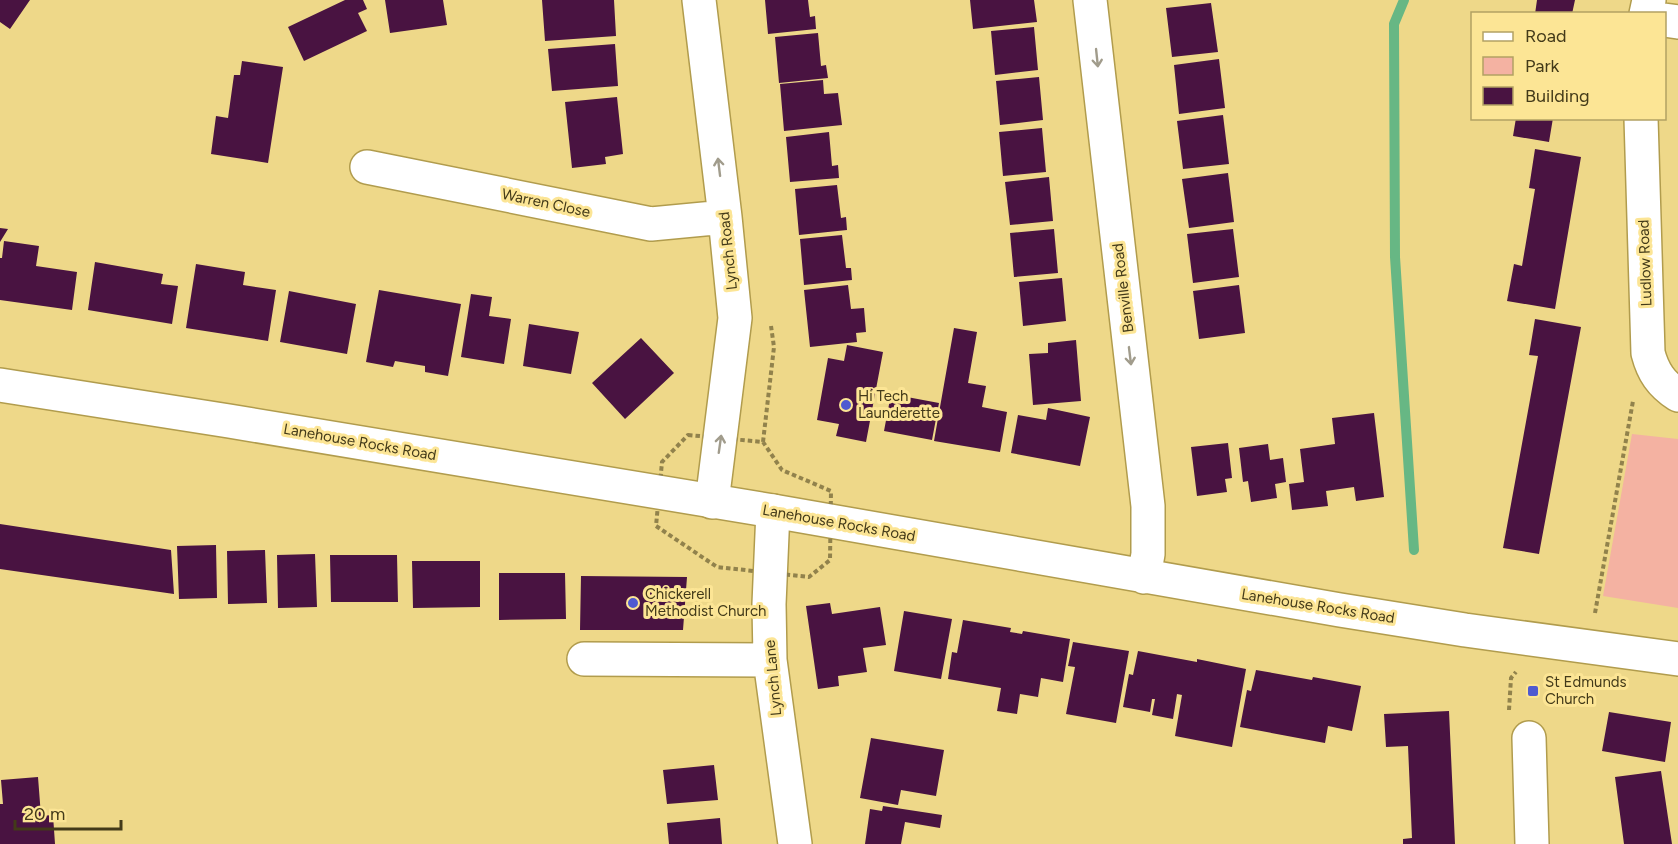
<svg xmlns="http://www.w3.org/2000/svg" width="1678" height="844" font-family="Figtree,sans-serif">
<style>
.green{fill:#f4b2a2}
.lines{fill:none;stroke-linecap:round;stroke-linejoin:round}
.stream{stroke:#67b784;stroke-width:10}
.building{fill:#491341}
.minor-casing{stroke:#b19c4d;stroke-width:36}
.major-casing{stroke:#b19c4d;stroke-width:36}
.path{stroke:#91824c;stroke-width:4;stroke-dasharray:4.5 3;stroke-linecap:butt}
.minor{stroke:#fff;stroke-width:33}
.major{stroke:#fff;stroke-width:33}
.oneway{stroke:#a19c8c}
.poi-dot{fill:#4f5ad0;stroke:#fce595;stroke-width:2}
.labels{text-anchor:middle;stroke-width:6;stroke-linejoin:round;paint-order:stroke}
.street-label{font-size:15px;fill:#433a19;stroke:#fce595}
.poi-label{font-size:15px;fill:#433a19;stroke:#fce595;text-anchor:start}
</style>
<rect width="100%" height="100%" fill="#eed889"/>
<path class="green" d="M1632,434L1678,439V608L1603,596Z"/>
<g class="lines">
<path class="stream" d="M1404,0L1394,24L1395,257L1414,550"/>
</g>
<path class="building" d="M0,0H30L10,29L0,22Z
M345,0H363L367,9L358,13L367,31L304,61L288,27Z
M385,0H443L447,25L390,33Z
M542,0H614L616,36L545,41Z
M765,0H808L810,17L815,16L816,29L768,34Z
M970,0H1034L1037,22L973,29Z
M1537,0H1575L1572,14H1535Z
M1211,3L1218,52L1172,57L1166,8Z
M1034,27L1038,70L995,75L991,31Z
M818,33L821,66L826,65L828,78L779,83L775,37Z
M615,44L618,86L552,91L548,49Z
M1219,59L1225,108L1179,114L1174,65Z
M242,61L283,67L268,163L211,154L216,116L228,118L234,75H240Z
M1039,77L1043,120L1000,125L996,81Z
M823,80L824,94L838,93L842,125L784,131L780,84Z
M617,97L623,154L605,157L606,164L572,168L565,102Z
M1223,115L1229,164L1183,169L1177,121Z
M1516,118H1553L1549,142L1513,136Z
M1042,128L1046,172L1003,176L999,132Z
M829,132L832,166L838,165L839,178L790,182L786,137Z
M1535,149L1581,157L1555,309L1507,301L1514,264L1522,266L1535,189L1529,188Z
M1228,173L1234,222L1189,228L1182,179Z
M1049,177L1053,221L1010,225L1005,182Z
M837,185L841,218L846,217L847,230L799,235L795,189Z
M0,228L8,229L0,242Z
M1054,229L1058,273L1014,277L1010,233Z
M1233,229L1239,277L1193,283L1187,234Z
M842,235L846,268H851L852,280L804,285L800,239Z
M4,241L39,246L36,266L77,272L72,310L0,300V258H2Z
M95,262L163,274L161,284L178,286L172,324L88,310Z
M196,264L245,272L243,285L276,290L268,341L186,328Z
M1062,278L1066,321L1023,326L1019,282Z
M848,285L851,309L864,308L866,332L856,333L857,342L810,347L804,290Z
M1239,285L1245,333L1199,339L1193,291Z
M379,290L461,304L448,376L425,372V366L395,361L393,367L366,362Z
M289,291L356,304L347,354L280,342Z
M471,294L492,297L489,316L511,319L504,364L461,357Z
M1535,319L1581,327L1539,554L1503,548L1538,356L1529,355Z
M529,324L579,332L571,374L523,366Z
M954,328L977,332L968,383L986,386L982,407L1007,412L1000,452L934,441Z
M641,338L674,373L625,419L592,383Z
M1076,340L1081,401L1033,405L1029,354L1048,353V343Z
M847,345L883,352L866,442L836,436L839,424L817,420L828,358L844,361Z
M891,394L939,403L932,440L884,431Z
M1048,408L1090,417L1080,466L1011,453L1018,415L1046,420Z
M1374,413L1384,497L1356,501L1354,487L1326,491L1328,506L1292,510L1289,484L1304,482L1300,449L1335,444L1332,418Z
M1228,443L1232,478L1225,479L1227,492L1197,496L1191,447Z
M1268,444L1270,460L1283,458L1286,482L1275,484L1277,498L1251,502L1248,481L1243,482L1239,448Z
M0,524L171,550L174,594L0,569Z
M216,545L217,598L179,599L177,546Z
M265,550L267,603L228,604L227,551Z
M315,554L317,607L278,608L277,555Z
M330,555H397L398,602H331Z
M412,561H480V607L413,608Z
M499,573H565L566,619L499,620Z
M581,576L687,577L683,630H580Z
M830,603L832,614L880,607L886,645L863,648L867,672L838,676L839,686L818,689L806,606Z
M904,611L952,619L941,679L894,671Z
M963,620L1011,628L1010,632L1022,634L1023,631L1070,639L1063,682L1041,678L1038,697L1020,694L1017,714L997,711L1001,688L948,679L952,652L957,653Z
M1073,642L1129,651L1116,723L1066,714L1075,667L1068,666Z
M1138,651L1197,662V659L1246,669L1232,747L1175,736L1182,695L1177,694L1173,719L1152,715L1155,699H1152L1150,712L1123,707L1129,674L1133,675Z
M1256,670L1312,680L1313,677L1361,686L1352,731L1328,726L1325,743L1240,727L1247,690L1251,691Z
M1449,711L1455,844H1403V839L1412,838L1408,746L1386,747L1384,714Z
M1609,712L1671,722L1665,762L1602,751Z
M871,738L944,750L936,796L901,790L898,805L860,798Z
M714,765L718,800L667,804L663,770Z
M1661,771L1672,844H1624L1615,777Z
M38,777L41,816L53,815L55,844H0V804H3L1,780Z
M883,806L942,815L940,828L905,822L901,844H865L870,809L882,811Z
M720,818L722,844H669L667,823Z"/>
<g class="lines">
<defs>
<path id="minor" d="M699,0L725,217L735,318L712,502
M1646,14L1649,0
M1664,20L1678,22
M1641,118L1648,353C1653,372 1661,384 1678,395
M367,167L651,224L725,217
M773,511L769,604L770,660L795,844
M584,659L770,660
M1529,738L1532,844"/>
<path id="major" d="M1090,0L1148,506V554L1144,577
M0,385L229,421L773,511L1340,610L1465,630L1678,659"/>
</defs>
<use href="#minor" class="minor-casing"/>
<use href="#major" class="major-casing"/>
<path class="path" d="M688,435L763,442L782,470L831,491L830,560L809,577L717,567L656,526L662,462Z
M763,442L774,347L771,326
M1595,613L1633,401
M1509,710L1511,678L1516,672"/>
<use href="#minor" class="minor"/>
<use href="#major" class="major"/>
</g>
<defs><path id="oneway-shaft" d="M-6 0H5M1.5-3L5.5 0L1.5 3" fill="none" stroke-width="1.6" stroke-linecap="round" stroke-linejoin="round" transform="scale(1.5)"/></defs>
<g class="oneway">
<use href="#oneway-shaft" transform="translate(1097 58) rotate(84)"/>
<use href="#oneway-shaft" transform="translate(719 167) rotate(-97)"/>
<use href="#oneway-shaft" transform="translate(1130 356) rotate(83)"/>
<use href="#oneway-shaft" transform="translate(720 444) rotate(-82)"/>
</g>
<g class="poi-dot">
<circle cx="846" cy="405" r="6"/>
<circle cx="633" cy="603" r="6"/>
<rect x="1527" y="685" width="12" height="12" rx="3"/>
</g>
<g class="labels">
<g class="street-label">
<text transform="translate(546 203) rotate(12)" y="5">Warren Close</text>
<text transform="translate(728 251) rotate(-96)" y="5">Lynch Road</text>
<text transform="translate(1645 263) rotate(-92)" y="5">Ludlow Road</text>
<text transform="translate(1123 288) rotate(-97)" y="5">Benville Road</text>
<text transform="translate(360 442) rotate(10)" y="5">Lanehouse Rocks Road</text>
<text transform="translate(839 523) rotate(10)" y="5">Lanehouse Rocks Road</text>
<text transform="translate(1318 606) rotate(9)" y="5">Lanehouse Rocks Road</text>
<text transform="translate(773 678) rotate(-95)" y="5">Lynch Lane</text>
</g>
<g class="poi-label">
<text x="858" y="401">Hi Tech<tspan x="858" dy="17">Launderette</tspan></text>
<text x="645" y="599">Chickerell<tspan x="645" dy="17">Methodist Church</tspan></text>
<text x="1545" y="687">St Edmunds<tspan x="1545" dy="17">Church</tspan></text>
</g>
</g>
<rect x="1471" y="12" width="195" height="108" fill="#fce595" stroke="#b2a163" stroke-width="1.5"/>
<rect x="1483" y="32" width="30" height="9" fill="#ffffff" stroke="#b2a163" stroke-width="1.5"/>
<text x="1525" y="42" font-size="18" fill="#433a19">Road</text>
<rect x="1483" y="57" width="30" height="18" fill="#f4b2a2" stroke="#b2a163" stroke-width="1.5"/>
<text x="1525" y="72" font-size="18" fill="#433a19">Park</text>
<rect x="1483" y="87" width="30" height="18" fill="#491341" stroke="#b2a163" stroke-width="1.5"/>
<text x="1525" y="102" font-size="18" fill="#433a19">Building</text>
<path d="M15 820v9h106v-9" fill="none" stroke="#433a19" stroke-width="3"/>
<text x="24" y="820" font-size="18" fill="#433a19" stroke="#fce595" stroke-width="4.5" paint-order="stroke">20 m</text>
</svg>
